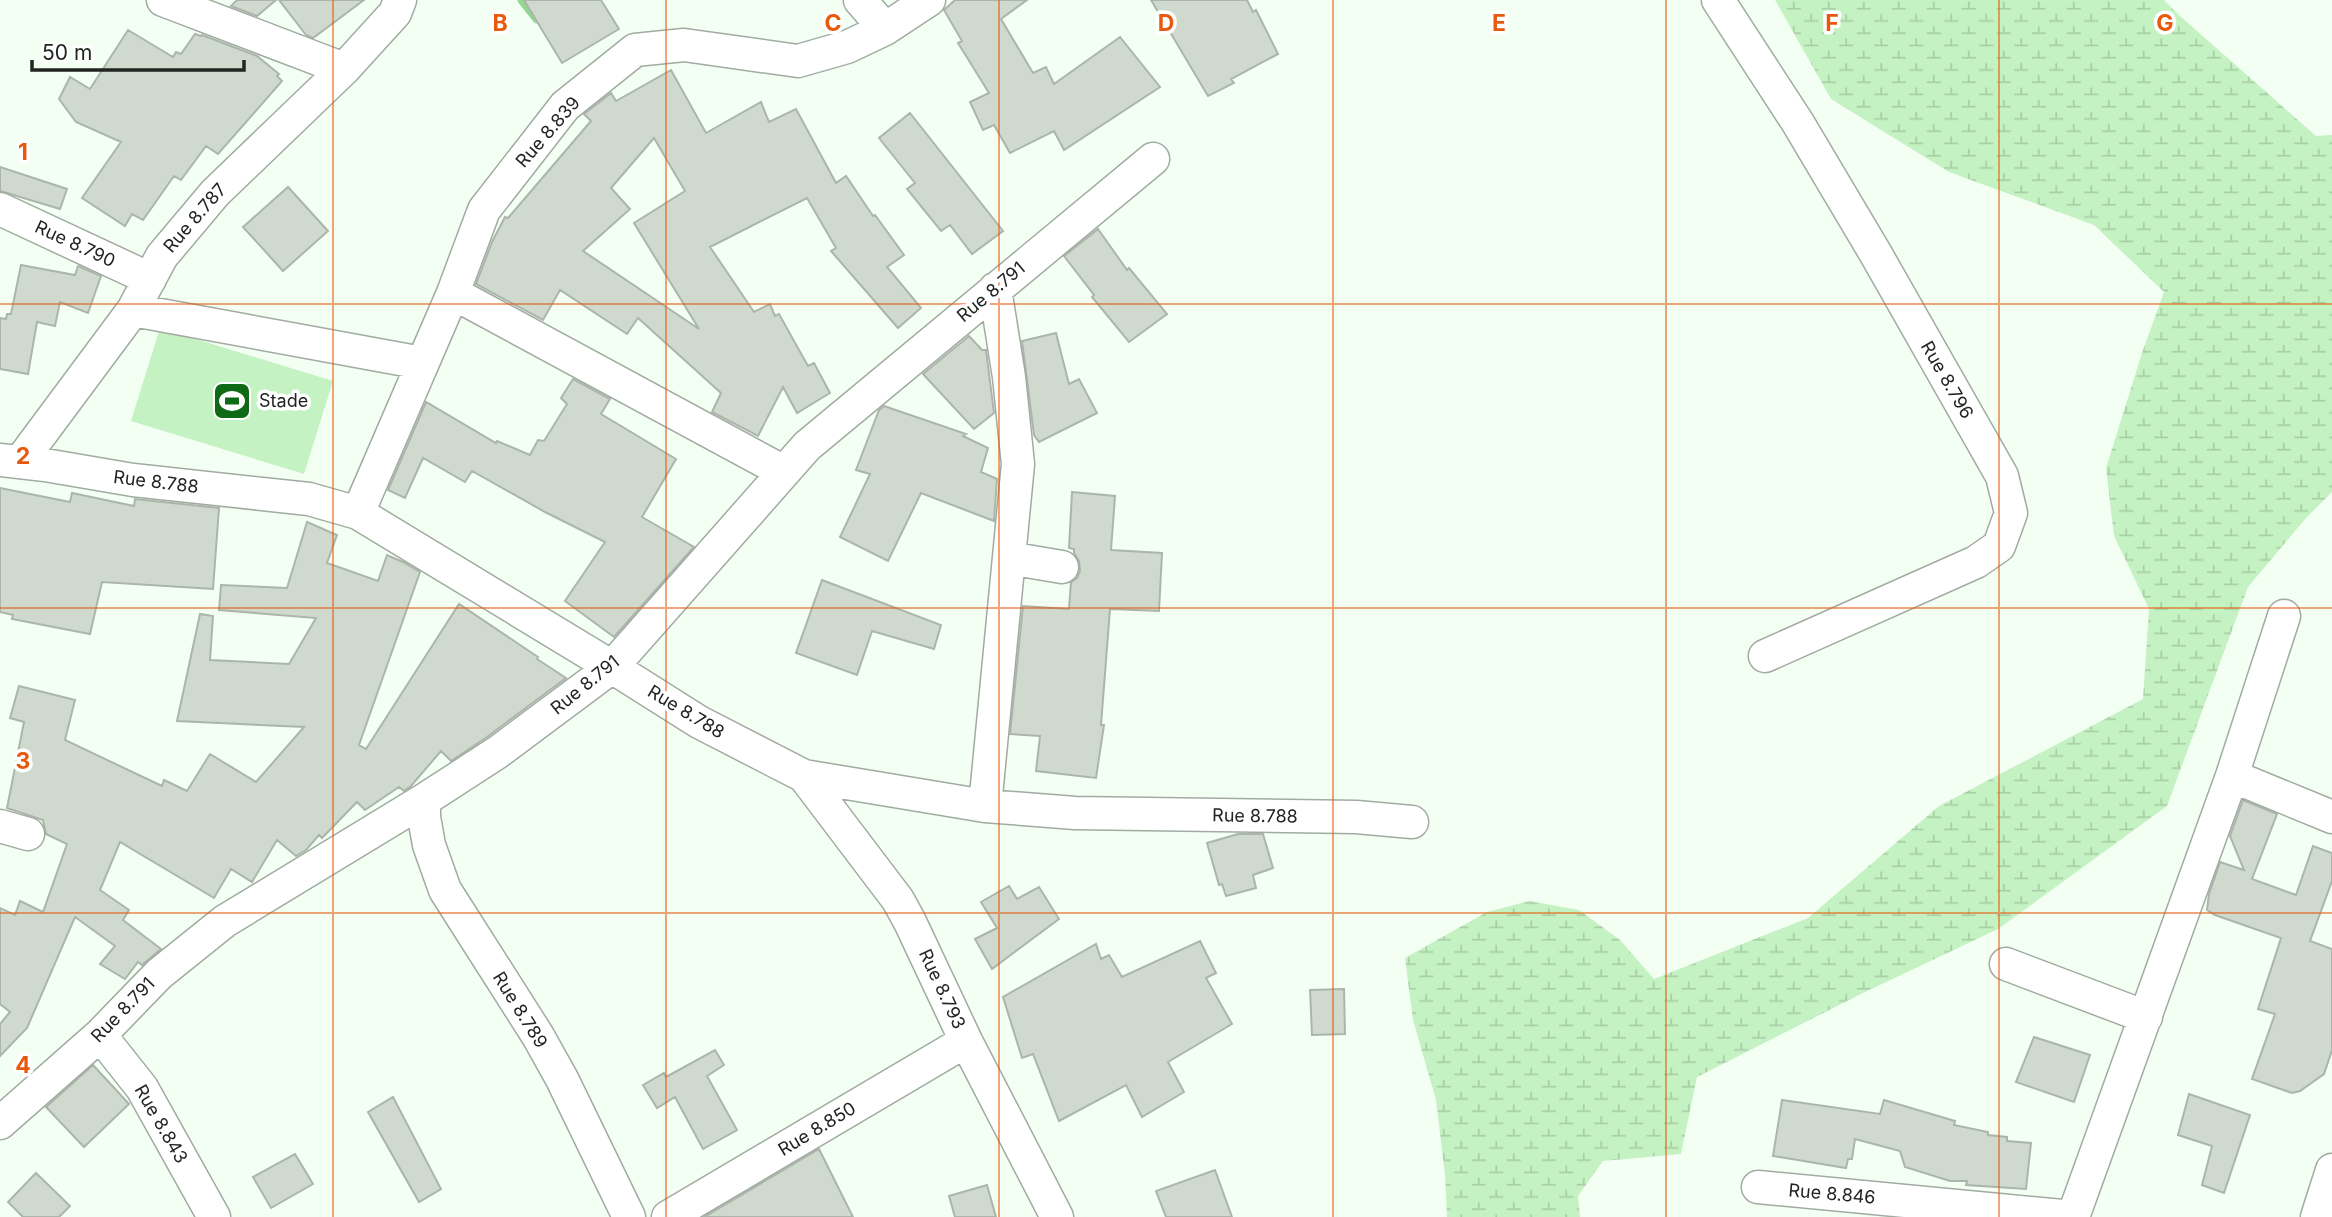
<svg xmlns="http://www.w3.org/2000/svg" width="2332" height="1217" font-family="Inter,sans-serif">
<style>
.green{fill:#c4f2c2}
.wetland{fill:url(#wetland-marsh)}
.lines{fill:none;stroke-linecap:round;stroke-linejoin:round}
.stream{stroke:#91d78f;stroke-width:9}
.building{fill:#cfd9ce;stroke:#abb5ab;stroke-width:2;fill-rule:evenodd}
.street-casing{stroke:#a1aba1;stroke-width:35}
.street{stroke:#fff;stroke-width:32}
.grid{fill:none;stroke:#e8590c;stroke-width:2;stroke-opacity:0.55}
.labels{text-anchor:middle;stroke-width:7;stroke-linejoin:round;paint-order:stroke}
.street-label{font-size:18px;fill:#212521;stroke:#fff}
.poi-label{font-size:18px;fill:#212521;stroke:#fff;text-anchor:start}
.grid-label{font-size:23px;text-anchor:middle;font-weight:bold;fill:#e8590c;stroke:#fff;stroke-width:7;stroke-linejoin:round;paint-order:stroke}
</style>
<defs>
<pattern id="wetland-marsh" width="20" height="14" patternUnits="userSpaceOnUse" patternTransform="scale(1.75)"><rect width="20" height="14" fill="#c4f2c2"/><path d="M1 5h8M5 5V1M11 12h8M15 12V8" fill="none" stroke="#a8cfa6"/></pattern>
</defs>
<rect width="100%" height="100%" fill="#f4fff3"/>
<path class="green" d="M160,328L333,381L304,474L131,421Z"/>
<path class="wetland" d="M1775,0H2164L2180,16L2316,136L2332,135V492L2306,518L2248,587L2167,806L1998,929L1863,993L1697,1077L1681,1154L1603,1161L1578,1196L1580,1217H1447L1445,1175L1436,1100L1413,1020L1405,958L1487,912L1529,901L1579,910L1620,940L1654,979L1808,918L1939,806L2143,699L2149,609L2114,536L2106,468L2142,353L2164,292L2094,225L1949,172L1831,99Z"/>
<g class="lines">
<path class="stream" d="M522,0L537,19"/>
</g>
<path class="building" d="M237,0H276L257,16L231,6Z
M279,0H364L313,38L306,35Z
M524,0H601L619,29L562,63Z
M955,0H1027L1001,19L1033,73L1046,67L1054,84L1120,37L1160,87L1064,150L1054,131L1010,153L994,125L983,130L970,102L989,93L958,43L962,41L944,10Z
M1151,0H1247L1253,12L1256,10L1278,54L1231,79L1234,83L1208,96Z
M128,30L173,57L176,52L181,54L195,34L201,36L202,35L257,56L279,74L277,76L282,81L218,154L206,146L181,180L174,176L143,220L132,214L125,226L82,198L121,142L76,122L59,99L70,77L90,89Z
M671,70L706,133L761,102L769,122L796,109L836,183L846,176L873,216L875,215L904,255L887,267L921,308L898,328L831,251L836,248L807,198L710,247L754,312L770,304L775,316L779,314L808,366L814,363L830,393L797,413L783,387L758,436L712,412L721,393L638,318L627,334L560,290L543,320L476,284L492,242L505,217L508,218L591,121L584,114L611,93L616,101ZM654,138L685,191L634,223L699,329L583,251L630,209L611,188Z
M910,113L1003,231L972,254L950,225L941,231L907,189L915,183L879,138Z
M0,167L67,189L60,209L0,191Z
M288,187L328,231L283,271L243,227Z
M1098,229L1127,270L1129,268L1167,314L1129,342L1092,297L1094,295L1064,256Z
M21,265L75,275L78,266L101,276L88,313L60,302L55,326L37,322L28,374L0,369V318L6,319L7,314H11Z
M1056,333L1069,384L1079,379L1097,413L1039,442L1034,435L1022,341Z
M969,336L982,350H986L994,413L974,429L923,374Z
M573,379L610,399L601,414L676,459L642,517L694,547L614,637L565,601L605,542L545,512L472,471L465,482L423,458L405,498L388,490L426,402L496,443L497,441L530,455L538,440L544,441L567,404L561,398Z
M884,406L966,434L963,436L988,448L981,472L997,479L994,521L921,493L888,561L840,537L870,474L856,470L879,410Z
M0,488L70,502L72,493L134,506L135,499L219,508L213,589L102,582L90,634L12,619L13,615L0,612Z
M1072,492L1115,496L1111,550L1162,553L1159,611L1110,609L1101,725H1104L1096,778L1036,771L1040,736L1010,734L1023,606L1069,609L1071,582L1077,578L1080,571L1079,561L1074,553V549L1069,548Z
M307,522L337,535L327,563L378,581L387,555L403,562L420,572L359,745L366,749L459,604L538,657L537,659L566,678L487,737L451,761L441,751L411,786L404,791L399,787L365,810L357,802L322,838L319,835L306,850L296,856L277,840L252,882L231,869L214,898L120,842L100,890L129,910L123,920L161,949L142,965L138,962L125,979L100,964L115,946L75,917L27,1028L0,1056V1024L10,1012L0,1004V908L15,915L20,901L43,912L67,844L46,834L43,820L7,808L24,722L10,718L19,686L75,700L65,740L162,786L164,780L187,791L210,754L256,782L304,727L177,721L200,614L213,616L210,660L289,664L316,618L219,610L221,585L287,588Z
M822,580L941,625L934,649L872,631L857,675L796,653Z
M2243,800L2277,814L2252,879L2296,895L2313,846L2332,853V881L2310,941L2332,949V1050L2324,1074L2300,1091L2292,1093L2252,1079L2275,1014L2258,1009L2281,938L2215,915L2207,910L2209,894L2220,862L2244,870L2230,836Z
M1238,834H1263L1273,868L1253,875L1256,888L1226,896L1222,884L1219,885L1207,843Z
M1009,886L1017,899L1039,887L1059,919L992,969L975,939L997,928L981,902Z
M1200,941L1216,973L1206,978L1232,1024L1168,1062L1184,1092L1142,1117L1126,1085L1059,1121L1033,1054L1022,1058L1003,997L1096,944L1101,959L1109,955L1122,977Z
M1344,989L1345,1034L1312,1035L1310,990Z
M2034,1037L2090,1055L2074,1102L2016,1082Z
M715,1050L724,1065L707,1076L737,1130L703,1149L675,1097L657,1108L643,1085L664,1073L666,1077Z
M93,1065L129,1104L84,1147L46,1107Z
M2189,1094L2250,1115L2224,1193L2202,1185L2212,1146L2178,1135Z
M393,1097L441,1189L419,1202L368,1112Z
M1782,1100L1880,1114L1884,1100L1955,1121L1954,1125L1988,1132V1135L2007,1137V1141L2031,1143L2026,1189L1966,1185L1967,1181H1950L1905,1167L1900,1151L1855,1139L1852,1159H1848L1846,1168L1773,1156Z
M819,1149L853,1217H704Z
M295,1154L313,1184L271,1208L253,1177Z
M1215,1170L1232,1217H1166L1156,1191Z
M36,1173L70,1206L59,1217H23L8,1202Z
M987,1185L996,1217H955L949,1196Z"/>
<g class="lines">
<defs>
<path id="street" d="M163,0L344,69
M860,0L885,29
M1718,0L1798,123L1877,256L2002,476L2011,513L1999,546L1976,562L1765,656
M0,209L150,279
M453,293L784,472
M133,310L422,363
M0,460L45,465L133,480L309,499L358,513L612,667L699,722L804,776L985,806L1075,813L1356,817L1412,822
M20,462L133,310L162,256L215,193L344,69L395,13L400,0
M358,513L453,293L484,210L565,106L635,50L684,45L798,61L847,47L885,29L929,0
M1009,558L1062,567
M804,776L898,900L910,922L966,1041L1057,1217
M2232,776L2332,817
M424,800V817L429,845L445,890L538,1036L562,1079L629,1217
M985,806L1018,464L1009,377L995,289
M0,826L28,834
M2006,964L2146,1017
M100,1035L142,1088L214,1217
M0,1123L100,1035L159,974L225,921L424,800L498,752L612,667L807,446L1153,159
M1758,1187L2073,1217
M668,1217L966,1041
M2073,1217L2232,776L2284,616
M2317,1217L2332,1170"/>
</defs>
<use href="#street" class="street-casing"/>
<use href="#street" class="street"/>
</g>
<path class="grid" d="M333,0V1217M666,0V1217M999,0V1217M1333,0V1217M1666,0V1217M1999,0V1217M0,304H2332M0,608H2332M0,913H2332"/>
<defs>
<symbol id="stadium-square" viewBox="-11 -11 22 22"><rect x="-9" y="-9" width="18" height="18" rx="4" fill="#0e6a14" stroke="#fff"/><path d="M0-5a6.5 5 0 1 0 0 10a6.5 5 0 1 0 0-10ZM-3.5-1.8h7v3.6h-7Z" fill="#fff"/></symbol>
</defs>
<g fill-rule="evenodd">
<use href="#stadium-square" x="210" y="379" width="44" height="44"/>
</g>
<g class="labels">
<g class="street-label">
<text transform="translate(548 132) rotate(-49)" y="6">Rue 8.839</text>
<text transform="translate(195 218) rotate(-49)" y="6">Rue 8.787</text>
<text transform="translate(75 244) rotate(25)" y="6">Rue 8.790</text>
<text transform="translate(991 292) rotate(-40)" y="6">Rue 8.791</text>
<text transform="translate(1947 380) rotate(60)" y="6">Rue 8.796</text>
<text transform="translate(156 482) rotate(7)" y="6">Rue 8.788</text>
<text transform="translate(585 685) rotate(-39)" y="6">Rue 8.791</text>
<text transform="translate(686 712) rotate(31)" y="6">Rue 8.788</text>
<text transform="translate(1255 816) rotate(1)" y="6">Rue 8.788</text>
<text transform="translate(942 989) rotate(65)" y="6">Rue 8.793</text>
<text transform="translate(123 1010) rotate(-46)" y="6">Rue 8.791</text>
<text transform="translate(520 1010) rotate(58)" y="6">Rue 8.789</text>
<text transform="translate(161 1124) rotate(60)" y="6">Rue 8.843</text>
<text transform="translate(817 1129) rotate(-31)" y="6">Rue 8.850</text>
<text transform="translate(1832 1194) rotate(5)" y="6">Rue 8.846</text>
</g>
<g class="poi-label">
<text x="259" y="407">Stade</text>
</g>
</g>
<g class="grid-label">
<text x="500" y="31">B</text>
<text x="833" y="31">C</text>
<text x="1166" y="31">D</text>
<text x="1499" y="31">E</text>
<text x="1832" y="31">F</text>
<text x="2165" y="31">G</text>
<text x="23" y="160">1</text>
<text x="23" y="464">2</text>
<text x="23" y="769">3</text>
<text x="23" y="1073">4</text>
</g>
<path d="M32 60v10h212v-10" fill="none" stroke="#212521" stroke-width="3.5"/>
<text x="42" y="60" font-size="21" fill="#212521" stroke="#ffffff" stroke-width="5" paint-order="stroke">50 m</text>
</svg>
